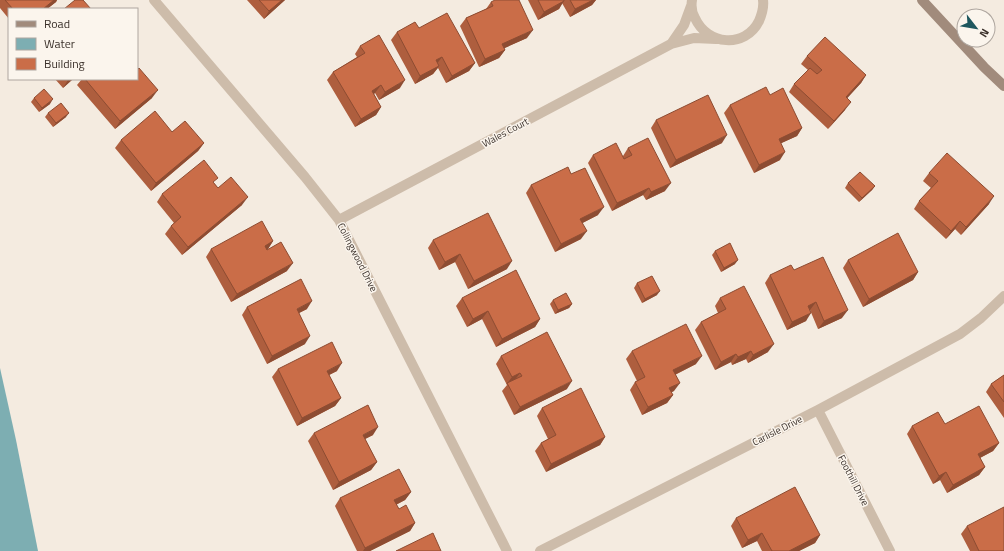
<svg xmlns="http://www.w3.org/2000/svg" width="1004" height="551" font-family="'Titillium Web',sans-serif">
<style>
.water{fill:#7daeb2}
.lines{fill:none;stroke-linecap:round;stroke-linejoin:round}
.street{stroke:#cdbcaa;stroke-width:10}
.secondary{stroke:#a18b7c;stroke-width:10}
.wall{fill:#ae5e3e}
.shaded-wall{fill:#8d4c32}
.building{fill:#ca6d48;stroke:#8d4c32}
.labels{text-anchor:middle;stroke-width:3;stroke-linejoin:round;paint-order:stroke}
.street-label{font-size:10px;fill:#3a302a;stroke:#fbf5ed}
</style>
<rect width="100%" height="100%" fill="#f4ebe0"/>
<path class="water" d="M0,368L16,440L38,551H0Z"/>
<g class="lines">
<path class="street" d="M154,0L305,177L339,220L507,551
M692,0C691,6 692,13 695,18C707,45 745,49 759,21C762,14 764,7 763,0
M671,44L684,25L691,6
M339,220L671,44L694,38L716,39
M818,410L890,551
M540,551L818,410L960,334L981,318L1004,296"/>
<path class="secondary" d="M922,0L984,67L1004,86"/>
</g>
<path class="wall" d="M0,0H57L56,2L47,9H9V19L0,8Z
M247,0H285L264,19Z
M528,0H596L592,5L570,17L562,3L559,9L538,20Z
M491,2L527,38L504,48L505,50L499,58L479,67L460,26L466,18L486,9Z
M419,28L475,63L469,71L446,83L438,68L433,74L415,84L391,40L397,32Z
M360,46L400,88L379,100L375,93L374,94L381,107L376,115L355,127L327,80L333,72L357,57L355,54Z
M807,56L866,75L861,83L847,98L845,110L828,129L789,92L794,84L808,70L801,64Z
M55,79H73L63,88Z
M82,79H137L152,98L115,129L77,85Z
M770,95L802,128L797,136L781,143L780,160L754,173L724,113L730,105Z
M34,98L50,104L39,112L31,102Z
M48,113L66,117L53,127L45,117Z
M656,120L722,143L670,168L651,128Z
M172,132L204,143L198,151L151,191L115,148L121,140Z
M628,148L665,191L646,200L643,195L612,211L588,163L593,155L623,156Z
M929,173L989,204L961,235L955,229L946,239L914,209L919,201L931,188L923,181Z
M571,174L598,215L582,223L581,239L555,252L526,193L531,185Z
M214,183L218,188L242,205L182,255L165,234L171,226L174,223L157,202L162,194Z
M848,183L875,186L872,190L859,202L845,188Z
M433,240L507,269L468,289L455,262L439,270L428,248Z
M273,241L268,249H267L287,271L231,302L206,257L211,249Z
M715,251L735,264L721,272L712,255Z
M848,260L918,272L913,280L863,307L843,268Z
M794,270L842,318L818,329L810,310L806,321L787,330L765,283L770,275Z
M637,283L657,295L642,303L634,288Z
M462,298L540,319L535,327L496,347L482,319L467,327L456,306Z
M720,298L768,352L748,363L746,359L732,365L731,362L715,370L695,330L701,322L718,313L715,306Z
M553,300L572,304L569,308L555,314L550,304Z
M247,307L307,309L299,313L305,344L267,364L242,315Z
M632,351L696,364L675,375L674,391L671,392L673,395L667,403L642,415L630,390L635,382L637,381L626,359Z
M501,356L567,389L514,415L502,391L507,385L496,364Z
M278,369L337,371L329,375L341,398L335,406L297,426L272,377Z
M1004,375V418L986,392L991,384Z
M542,408L605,437L600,445L546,472L535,451L541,443L548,439L537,416Z
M945,424L999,443L993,451L980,458L985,467L979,475L947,493L940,480L933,484L907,434L912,426Z
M314,433L373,435L365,439L377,462L371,470L333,490L308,441Z
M411,492L405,500L396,505L399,509L415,523L410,531L370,551H357L335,506L340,498Z
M736,518L820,535L815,543L799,551H762L757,541L742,548L731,526Z
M967,526L1004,551H970L961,534Z"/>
<path class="shaded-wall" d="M54,0H57L56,2L47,9H43Z
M282,0H285L264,19L269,11Z
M593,0H596L592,5L570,17L575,9Z
M564,1L559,9L538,20L544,12Z
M533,30L527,38L496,52L502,44Z
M505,50L499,58L479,67L485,59Z
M442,57L436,65V60Z
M475,63L469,71L446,83L452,76Z
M439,66L433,74L415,84L420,76Z
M866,75L861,83L841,105L846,97Z
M69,79H73L63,88L68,80Z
M405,80L400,88L379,100L385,92Z
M381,85L375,93L366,99L372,91Z
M158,90L152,98L115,129L120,121Z
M53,99L50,104L39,112L42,108Z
M851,102L845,110L828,129L834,121Z
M381,107L376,115L355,127L361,119Z
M69,113L66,117L53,127L56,123Z
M802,128L797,136L773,147L779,139Z
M727,135L722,143L670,168L676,160Z
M204,143L198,151L151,191L156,183Z
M785,152L780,160L754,173L759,165Z
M671,183L665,191L646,200L651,192Z
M875,186L872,190L859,202L862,198Z
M649,188L643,195L612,211L617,203Z
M994,196L989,204L961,235L966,227Z
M248,197L242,205L182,255L188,247Z
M604,207L598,215L575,227L580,219Z
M960,221L955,229L946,239L951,231Z
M587,231L581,239L555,252L561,244Z
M273,241L268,249L259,254L265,246Z
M460,254L455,262L439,270L445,262Z
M738,260L735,264L721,272L724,268Z
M512,261L507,269L468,289L474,281Z
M293,263L287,271L231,302L237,294Z
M918,272L913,280L863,307L869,299Z
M660,291L657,295L642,303L645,299Z
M312,301L307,309L291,317L297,309Z
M816,302L810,310L808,306Z
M572,304L569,308L555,314L558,310Z
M848,310L842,318L818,329L824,321Z
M488,311L482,319L467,327L473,319Z
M811,313L806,321L787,330L792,322Z
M540,319L535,327L496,347L502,339Z
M310,336L305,344L267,364L272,356Z
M774,344L768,352L748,363L753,355Z
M751,351L746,359L732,365L738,357Z
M736,354L731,362L715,370L721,362Z
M702,356L696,364L668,378L673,370Z
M342,363L337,371L321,379L327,371Z
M520,373L514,381L507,383L506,385L512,377Z
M572,381L567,389L514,415L520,407Z
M680,383L674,391L664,396L669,388Z
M673,395L667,403L642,415L648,407Z
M341,398L335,406L297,426L302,418Z
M378,427L373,435L357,443L363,435Z
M605,437L600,445L546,472L551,464Z
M999,443L993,451L972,462L978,454Z
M377,462L371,470L333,490L339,482Z
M985,467L979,475L947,493L953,485Z
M946,472L940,480L933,484L939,476Z
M411,492L405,500L389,508L394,500Z
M415,523L410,531L370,551H363L365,548Z
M762,533L757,541L742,548L748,540Z
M820,535L815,543L799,551H789Z"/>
<path class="building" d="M5,0H54L43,9H13Z
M75,0H83L91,9H64Z
M259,0H282L269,11Z
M495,0H519L533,30L502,44L505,50L485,59L466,18L493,6L491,2Z
M538,0H564V1L544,12Z
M570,0H593L575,9Z
M447,13L475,63L452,76L442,57L436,60L439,66L420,76L397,32L415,22L419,28Z
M379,35L405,80L385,92L381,85L372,91L381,107L361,119L333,72L365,53L360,46Z
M825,37L866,75L846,97L851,102L834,121L794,84L810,68L817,74L822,70L807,56Z
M139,68L158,90L120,121L85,79H137V70Z
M766,87L770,95L783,88L802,128L779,139L785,152L759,165L730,105Z
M44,89L53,99L42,108L34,98Z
M708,95L727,135L676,160L656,120Z
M61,103L69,113L56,123L48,113Z
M155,111L172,132L185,121L204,143L156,183L121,140Z
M648,138L671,183L651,192L649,188L617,203L593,155L616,143L624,159L632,155L628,148Z
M947,153L994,196L966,227L960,221L951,231L919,201L938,181L929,173Z
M204,160L218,178L213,182L218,188L231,177L248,197L188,247L171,226L181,217L162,194Z
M568,167L571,174L585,168L604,207L580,219L587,231L561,244L531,185Z
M860,172L875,186L862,198L848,183Z
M488,213L512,261L474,281L460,254L445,262L433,240Z
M262,221L273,241L265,246L267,250L281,242L293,263L237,294L211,249Z
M898,233L918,272L869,299L848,260Z
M730,243L738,260L724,268L715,251Z
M823,257L848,310L824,321L816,302L808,306L811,313L792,322L770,275L791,265L794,270Z
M516,270L540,319L502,339L488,311L473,319L462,298Z
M652,276L660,291L645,299L637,283Z
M301,279L312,301L297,309L310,336L272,356L247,307Z
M744,286L774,344L753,355L751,351L738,357L736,354L721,362L701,322L726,309L720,298Z
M566,293L572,304L558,310L553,300Z
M686,324L702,356L673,370L680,383L669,388L673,395L648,407L635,382L645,377L632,351Z
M547,332L572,381L520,407L507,383L522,376L520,373L512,377L501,356Z
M332,342L342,363L327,371L341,398L302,418L278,369Z
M1004,375V402L991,384Z
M581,388L605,437L551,464L541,443L556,435L542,408Z
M368,405L378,427L363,435L377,462L339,482L314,433Z
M979,406L999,443L978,454L985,467L953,485L946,472L939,476L912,426L938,412L945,424Z
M399,469L411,492L394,500L399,509L406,505L415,523L365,548L340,498Z
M795,487L820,535L789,551H772L762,533L748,540L736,518Z
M1004,507V551H979L967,526Z
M433,533L441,551H396Z"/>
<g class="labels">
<g class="street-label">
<text transform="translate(505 132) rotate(-28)" y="4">Wales Court</text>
<text transform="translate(358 257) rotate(63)" y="4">Collingwood Drive</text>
<text transform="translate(777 430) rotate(-27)" y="4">Carlisle Drive</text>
<text transform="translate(854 480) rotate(63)" y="4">Foothill Drive</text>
</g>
</g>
<rect x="8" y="8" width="130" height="72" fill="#fbf5ed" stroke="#aea69f"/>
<rect x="16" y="21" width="20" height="6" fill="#a18b7c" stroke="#aea69f"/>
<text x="44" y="28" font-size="12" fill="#3a302a">Road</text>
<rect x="16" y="38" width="20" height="12" fill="#7daeb2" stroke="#aea69f"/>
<text x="44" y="48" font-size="12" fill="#3a302a">Water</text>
<rect x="16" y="58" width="20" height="12" fill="#ca6d48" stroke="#aea69f"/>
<text x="44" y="68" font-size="12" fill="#3a302a">Building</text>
<g transform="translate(976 28) rotate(121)"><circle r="19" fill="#fbf5ed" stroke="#aea69f"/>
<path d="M0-3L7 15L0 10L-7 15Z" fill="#1e575e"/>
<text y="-6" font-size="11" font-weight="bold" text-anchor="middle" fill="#3a302a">N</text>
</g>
</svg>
